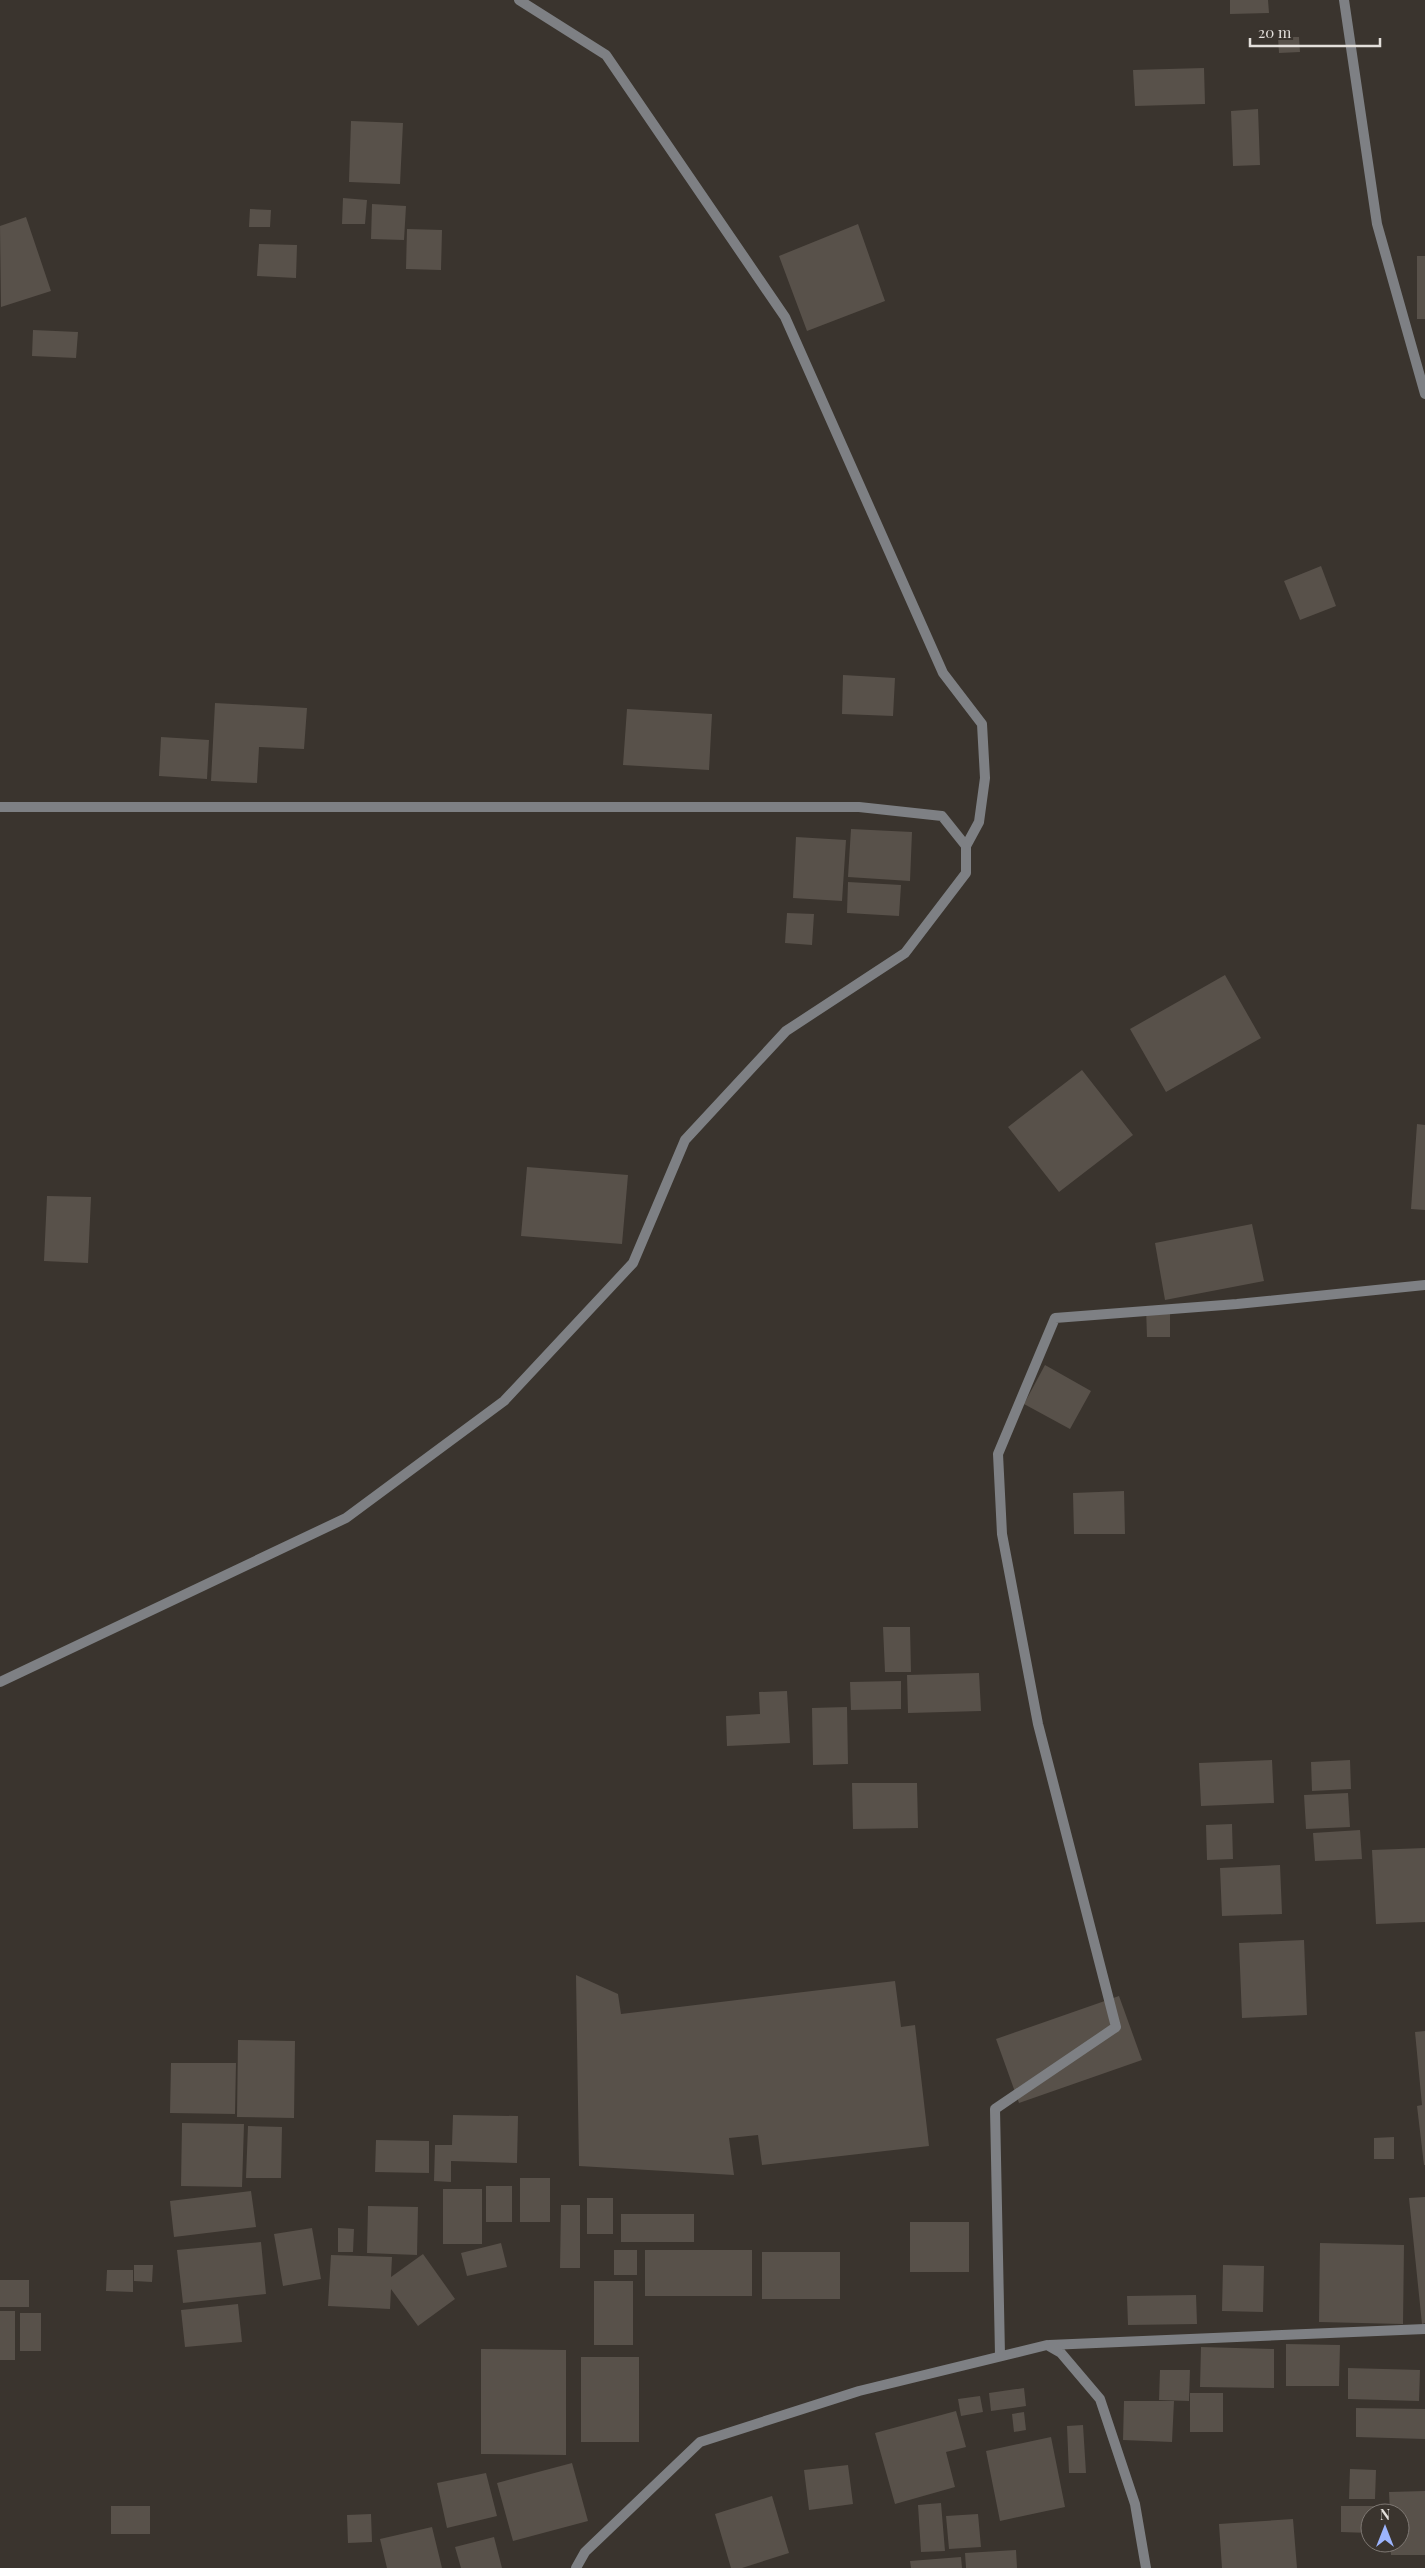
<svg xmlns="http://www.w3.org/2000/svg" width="1425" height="2568" font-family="'Playfair Display',serif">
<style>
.building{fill:#58514a}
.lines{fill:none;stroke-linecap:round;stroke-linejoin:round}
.street{stroke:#7e8084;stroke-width:10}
</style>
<rect width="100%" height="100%" fill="#3a342e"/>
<path class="building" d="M1230,0H1268L1269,13L1230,14Z
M1278,37H1299L1300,52L1279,53Z
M1204,68L1205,104L1135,106L1133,70Z
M1258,109L1260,165L1233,166L1231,111Z
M351,121L403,123L400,184L349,182Z
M343,198L367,200L365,224H342Z
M372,204L406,206L404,240L371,239Z
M250,209L271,210L270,227H249Z
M26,217L51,291L1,307L0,226Z
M858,224L885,301L807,331L779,256Z
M407,229L442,230L441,270L406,269Z
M259,244L297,245L296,278L257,276Z
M1417,256H1425V319H1417Z
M33,330L78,332L76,358L32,356Z
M1321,566L1336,606L1300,620L1284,581Z
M843,675L895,678L893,716L842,714Z
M215,703L307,708L304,749L259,747L257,783L211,781Z
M627,709L712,714L709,770L623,765Z
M161,737L209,740L207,779L159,776Z
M851,829L912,832L910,881L848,877Z
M796,837L846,840L842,901L793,898Z
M848,882L901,885L899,916L847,913Z
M787,913L814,914L812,945L785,943Z
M1225,975L1261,1038L1166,1092L1130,1029Z
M1082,1070L1133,1135L1059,1192L1008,1127Z
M1417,1124L1425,1125V1210L1411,1209Z
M527,1167L628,1175L622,1244L521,1236Z
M47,1196L91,1197L88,1263L44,1261Z
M1252,1224L1264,1281L1165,1300L1155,1243Z
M1170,1306V1337H1147L1146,1307Z
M1045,1365L1091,1391L1070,1429L1024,1404Z
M1124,1491L1125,1534H1074L1073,1493Z
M883,1627H910L911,1672H885Z
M979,1673L981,1711L908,1713L907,1675Z
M901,1681V1709L851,1710L850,1682Z
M787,1691L790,1743L727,1746L726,1716L760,1714L759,1692Z
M847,1707L848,1764L813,1765L812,1708Z
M1272,1760L1274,1803L1201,1806L1199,1763Z
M1350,1760L1351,1789L1312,1791L1311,1762Z
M852,1783H917L918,1828L853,1829Z
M1348,1793L1350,1827L1306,1829L1304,1795Z
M1232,1824L1233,1859L1207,1860L1206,1825Z
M1360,1830L1362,1859L1315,1861L1313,1833Z
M1425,1848V1922L1376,1924L1372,1850Z
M1280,1865L1282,1914L1222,1916L1220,1868Z
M1304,1940L1307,2015L1242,2018L1239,1943Z
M576,1975L618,1994L621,2014L895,1981L901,2027L915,2025L929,2146L762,2165L758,2135L729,2138L734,2175L579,2166Z
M1119,1996L1142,2060L1019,2103L996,2039Z
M1425,2031V2165H1424L1417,2106L1422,2105L1415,2032Z
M238,2040L295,2041L294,2118L237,2117Z
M171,2063H236L235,2114L170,2113Z
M453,2115L518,2116L517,2163L451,2161V2182L434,2181L435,2145H452Z
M182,2123L244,2124L242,2187L181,2186Z
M248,2126L282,2127L281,2178H246Z
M1394,2137V2159H1374V2138Z
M376,2140L429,2141V2173L375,2172Z
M520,2178H550V2222H520Z
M486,2186H512V2222H486Z
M443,2189H482V2244H443Z
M251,2191L256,2227L174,2237L170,2201Z
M1425,2197V2323L1422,2324L1409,2198Z
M587,2198H613V2234H587Z
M561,2205H580V2268H560Z
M368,2206L418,2207L417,2255L367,2253Z
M621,2214H694V2242H621Z
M910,2222H969V2272H910Z
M312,2228L321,2279L283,2286L274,2234Z
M338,2228L354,2229L353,2252H338Z
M261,2242L266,2294L183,2303L177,2250Z
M501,2243L507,2267L467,2276L461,2253Z
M1320,2243L1404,2245L1403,2324L1319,2322Z
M614,2250H637V2275H614Z
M645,2250H752V2296H645Z
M762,2252H840V2299H762Z
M423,2254L455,2299L418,2326L391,2289L390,2309L328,2306L331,2255L392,2257L391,2277Z
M134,2265H153L152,2282L134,2281Z
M1223,2265L1264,2266L1263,2312L1222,2311Z
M107,2270H133V2292L106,2291Z
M0,2280H29V2307H0Z
M594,2281H633V2345H594Z
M1196,2295L1197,2324L1128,2325L1127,2296Z
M238,2304L242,2342L185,2347L181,2310Z
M0,2311H15V2360H0Z
M20,2313H41V2351H20Z
M1286,2344L1340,2345L1339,2386H1286Z
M1201,2347L1274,2349V2388L1200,2387Z
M481,2349L566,2350V2455L481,2454Z
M581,2357H639V2442H581Z
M1348,2368L1420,2370L1419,2401L1348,2399Z
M1160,2370H1190L1189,2401L1159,2400Z
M1024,2388L1026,2406L991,2411L989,2393Z
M1190,2393H1223V2432H1190Z
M980,2396L983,2412L961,2416L958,2399Z
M1124,2401H1174L1172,2442L1123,2440Z
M1356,2408L1425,2409V2439L1356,2437Z
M956,2411L966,2447L946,2452L955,2487L895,2504L875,2433Z
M1024,2412L1026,2430L1014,2432L1012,2414Z
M1083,2425L1086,2473H1069L1067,2426Z
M1051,2437L1065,2507L1000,2521L986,2451Z
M572,2463L588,2521L513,2541L497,2483Z
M848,2465L853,2504L809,2510L804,2470Z
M1350,2469L1376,2470L1375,2499H1349Z
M486,2473L497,2516L447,2528L437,2483Z
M1425,2491V2555H1391L1390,2543H1400V2513H1390L1389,2492Z
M772,2496L789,2553L742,2568H731L715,2514Z
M941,2503L945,2551L921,2552L918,2505Z
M111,2506H150V2534H111Z
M1341,2506H1375V2513H1370V2533L1341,2532Z
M371,2514L372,2542L348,2543L347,2515Z
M978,2514L981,2547L949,2549L946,2516Z
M1293,2519L1297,2568H1222L1219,2524Z
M432,2527L442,2568H387L380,2539Z
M494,2537L502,2568H461L455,2547Z
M1016,2550L1017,2568H966L965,2553Z
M961,2557L962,2568H911L910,2561Z"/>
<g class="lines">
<path class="street" d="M519,0L606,55L785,317L943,673L982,724L985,778L979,822L966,846
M1344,0L1377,224L1425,394
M0,807H859L942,816L966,846V873L905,953L786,1031L685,1140L633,1263L504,1401L346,1518L0,1682
M1049,2345L1425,2329
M1000,2355L995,2109L1116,2027L1038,1724L1002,1534L998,1454L1055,1318L1237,1304L1425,1285
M576,2568L585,2552L700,2442L859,2391L1047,2345L1061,2353L1100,2399L1135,2504L1146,2568"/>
</g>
<g transform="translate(1385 2528)"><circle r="24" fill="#3a342e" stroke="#7e7873"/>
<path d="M0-4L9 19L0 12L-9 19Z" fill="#9cb4fd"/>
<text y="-8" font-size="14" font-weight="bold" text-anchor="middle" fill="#e3dfdb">N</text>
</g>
<path d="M1250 38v8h130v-8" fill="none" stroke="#e3dfdb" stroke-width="2.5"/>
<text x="1258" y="38" font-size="15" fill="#e3dfdb" stroke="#3a342e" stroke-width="4" paint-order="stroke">20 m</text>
</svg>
